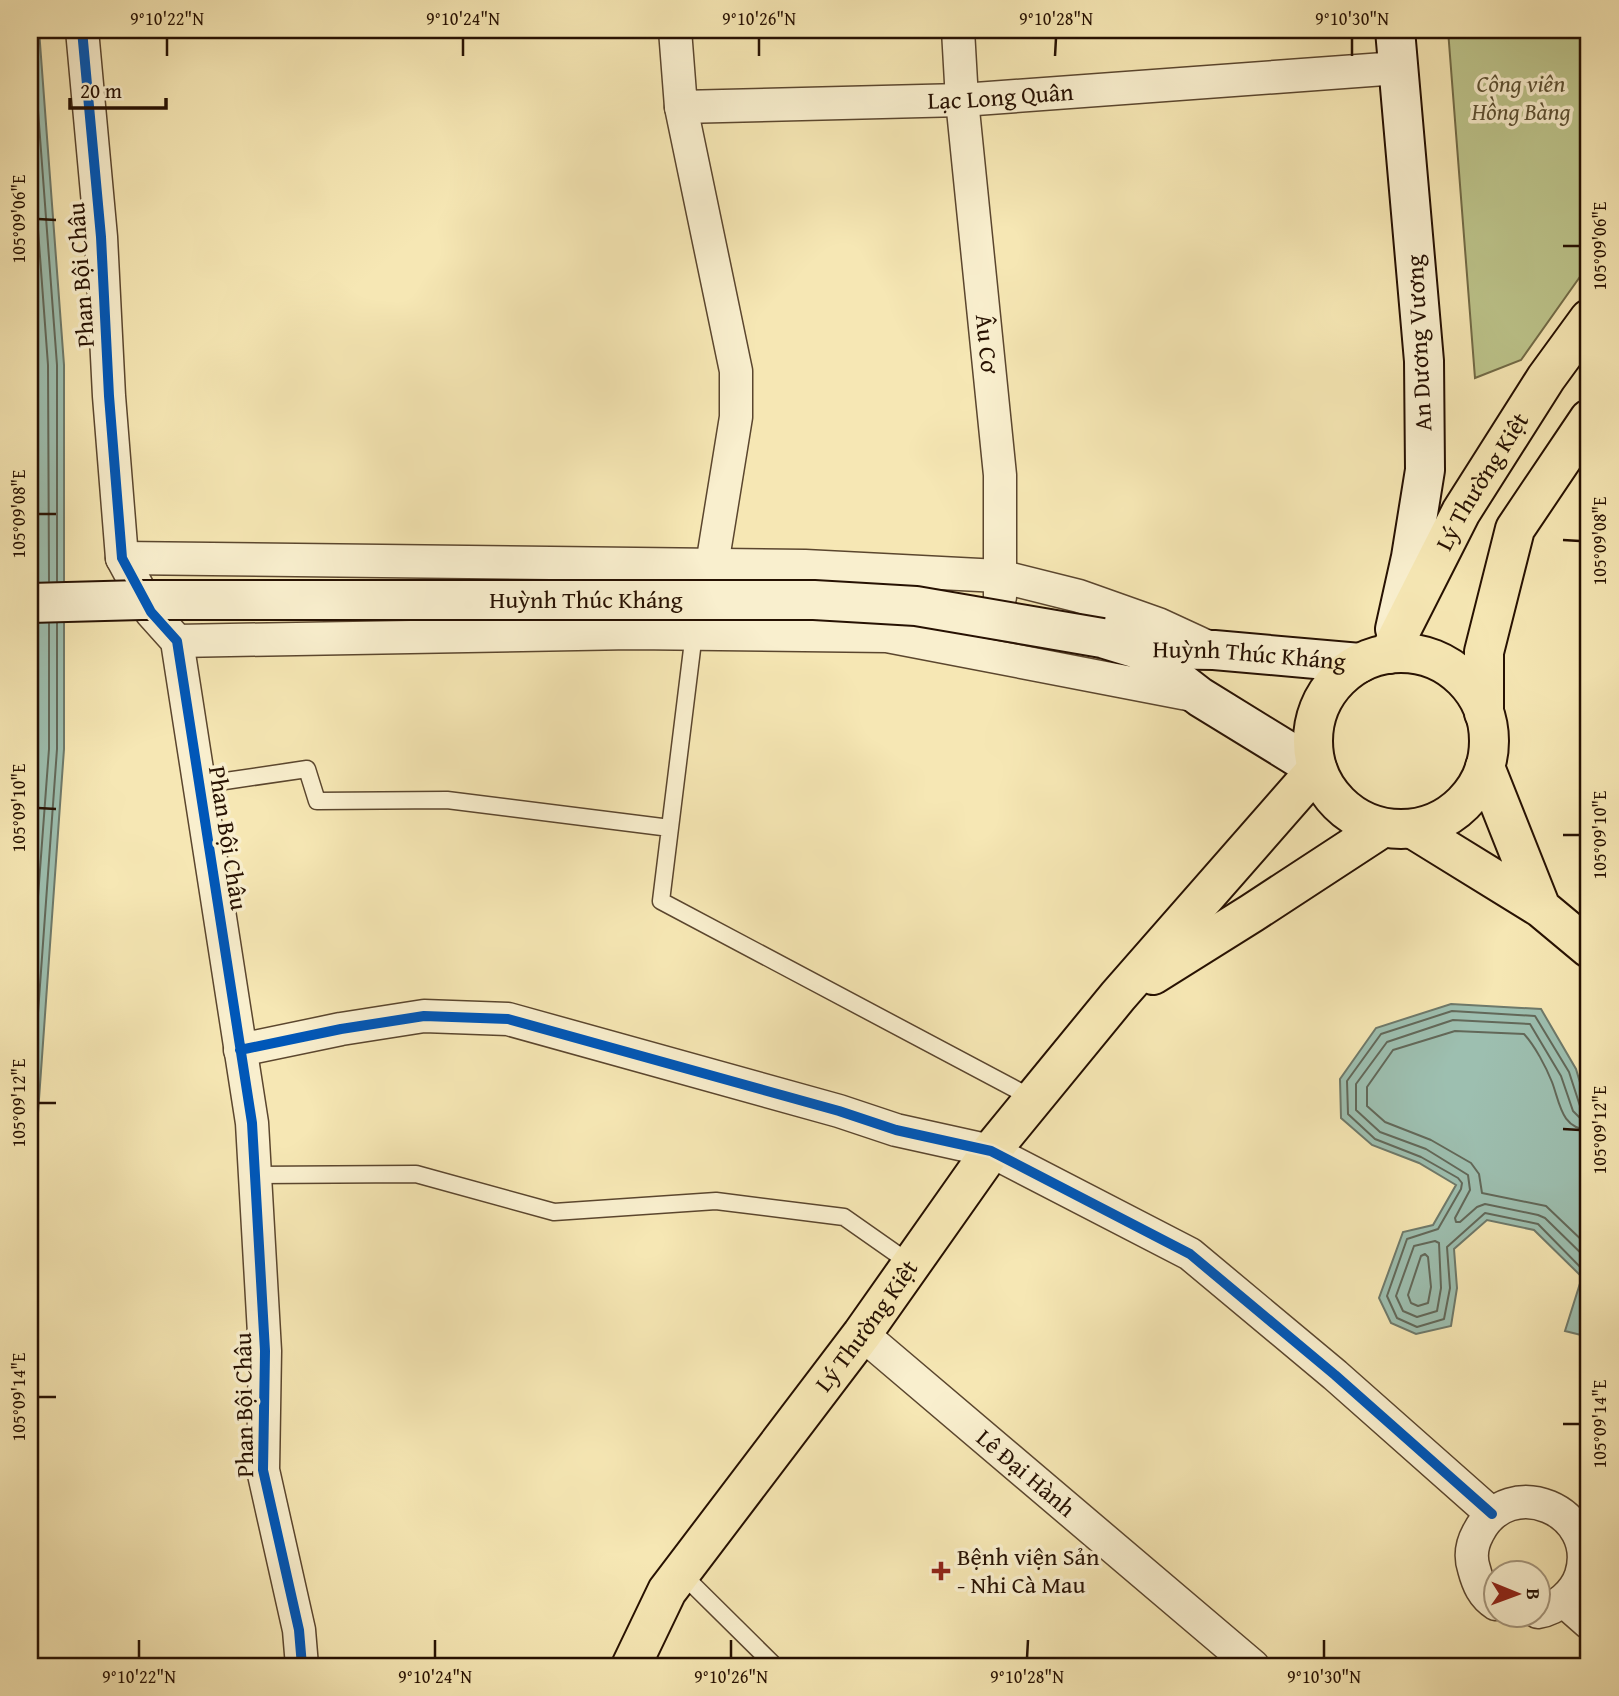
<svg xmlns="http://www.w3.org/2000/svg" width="1619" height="1696" font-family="'Gentium Book Plus',serif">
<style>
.green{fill:#bdc58c;stroke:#726b47;stroke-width:2}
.water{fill:#9dbfb0;stroke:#6e796a;stroke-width:2}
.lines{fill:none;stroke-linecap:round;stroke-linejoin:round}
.shore{stroke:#626859;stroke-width:2}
.lane-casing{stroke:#5b462e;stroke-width:19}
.street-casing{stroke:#5b462e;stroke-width:35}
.secondary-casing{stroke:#271102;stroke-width:42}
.primary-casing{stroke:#271102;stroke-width:42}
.highway-casing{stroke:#271102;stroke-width:42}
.lane{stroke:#f9efce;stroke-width:16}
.street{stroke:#f9efce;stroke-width:32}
.secondary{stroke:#f9efce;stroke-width:38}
.primary{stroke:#f6e7b4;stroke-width:38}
.highway{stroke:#f6e7b4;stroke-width:38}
.secondary-bridge-casing{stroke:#271102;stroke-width:42;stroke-linecap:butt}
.secondary-bridge{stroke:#f9efce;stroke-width:38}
.cycleway-casing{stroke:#f9efce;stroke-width:15}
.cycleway{stroke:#0057b8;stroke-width:10}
.ticks{fill:none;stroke:#271102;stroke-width:2.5}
.poi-dot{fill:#8f2418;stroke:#f9efce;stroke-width:2.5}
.labels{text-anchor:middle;stroke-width:7;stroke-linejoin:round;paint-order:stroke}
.park-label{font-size:24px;font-style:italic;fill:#5c5032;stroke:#f9efce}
.street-label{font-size:24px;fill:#271102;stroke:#f9efce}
.poi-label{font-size:24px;fill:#271102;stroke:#f9efce;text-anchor:start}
.neatline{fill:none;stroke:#271102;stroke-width:2.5}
.ticks-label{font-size:18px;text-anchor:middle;fill:#271102}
</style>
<rect width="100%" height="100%" fill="#f6e7b4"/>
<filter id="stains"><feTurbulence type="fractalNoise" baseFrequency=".00286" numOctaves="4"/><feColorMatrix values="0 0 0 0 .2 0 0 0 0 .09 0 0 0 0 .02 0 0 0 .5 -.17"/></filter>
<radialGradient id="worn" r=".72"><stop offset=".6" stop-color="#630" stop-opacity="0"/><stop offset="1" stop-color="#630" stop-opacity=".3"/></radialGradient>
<path class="green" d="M1448,30H1589V264L1521,360L1475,378Z"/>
<path class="water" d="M30,30H39L64,365V749L30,1225Z
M1451,1004L1541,1009L1576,1069L1589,1113V1337L1565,1331L1582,1277L1534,1230L1487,1220L1454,1249L1457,1288L1451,1326L1416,1334L1391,1323L1379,1298L1403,1232L1433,1225L1456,1185L1419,1163L1372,1145L1341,1118L1340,1079L1376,1028Z"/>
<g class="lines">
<path class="shore" d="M32,30L57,365V581
M30,121L48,365L49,581
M30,258L38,366V582
M30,862L38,748V624
M30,1004L49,749V624
M1589,1110L1580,1106L1569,1072L1535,1016L1452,1011L1381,1034L1347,1081L1348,1114L1375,1139L1421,1157L1458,1178L1462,1183L1461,1189L1438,1229L1407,1239L1387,1296L1397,1318L1417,1327L1444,1319L1450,1288L1447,1247L1485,1213L1538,1224L1589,1276
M1589,1119L1580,1118L1573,1111L1561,1076L1530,1024L1453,1020L1387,1042L1356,1084V1110L1380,1132L1426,1149L1468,1175L1470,1190L1455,1218L1456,1222H1460L1477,1207L1485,1204L1538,1215L1545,1218L1589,1261
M30,1124L57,749V623
M1589,1130C1561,1129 1560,1103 1552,1082C1546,1067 1535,1046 1524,1034L1455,1031L1393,1050L1367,1087V1106L1385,1122L1431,1140L1471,1163L1479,1174L1482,1193L1546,1206L1589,1247
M1435,1241L1439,1243L1441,1288L1437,1311L1417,1317L1403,1311L1396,1296L1414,1246Z
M1425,1254L1428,1257L1431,1287L1428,1303L1418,1306L1411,1303L1408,1295L1421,1256Z"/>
<defs>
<path id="lane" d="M694,633L661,901L1034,1099
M198,785L307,769L317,801L447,800L670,828
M255,1175L416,1174L554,1212L716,1201L844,1217L911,1264
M681,1573L775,1666"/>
<g id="street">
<path d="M82,30L101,237L109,396L122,558L151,612L177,641L252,1123L265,1351L263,1470L299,1630L302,1666"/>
<path id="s1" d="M675,30L681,107L962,100L1398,68"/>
<path id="s2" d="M958,30L962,100L1000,475V597"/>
<path d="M681,107L736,371V417L712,565"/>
<path d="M122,558L805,566L999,576L1079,596L1158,624L1210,648"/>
<path d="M177,641L632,633L887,636L1198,696"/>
<path d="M240,1050L341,1029L424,1016L508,1019L839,1111L896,1130L991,1151L1190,1254L1335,1375L1492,1514"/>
<path id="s3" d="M862,1334L1253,1666"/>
<path d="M1564,1601L1589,1623"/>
<path d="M1496,1604C1483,1596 1478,1584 1474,1569C1470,1557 1472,1544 1478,1533C1509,1471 1601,1511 1581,1575C1575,1593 1557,1609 1538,1612"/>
</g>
<g id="secondary">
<path d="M1395,629L1411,557L1425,470L1424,361L1395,30"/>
<path id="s4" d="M1102,638L1138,649L1214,650L1360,663"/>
<path d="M1138,649L1200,697L1317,769"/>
</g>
<path id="primary" d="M1485,767L1541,908
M1413,829L1541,908L1589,948"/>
<g id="highway">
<circle cx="1401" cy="741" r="88"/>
<path id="s5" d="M1389,654L1461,512L1546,378L1589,319"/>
<path d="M1484,713V652L1515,529L1589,419"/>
<path d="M1153,975L1252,913L1382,828"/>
<path id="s6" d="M631,1666L667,1591L862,1334L991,1151L1118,996L1317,769"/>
</g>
</defs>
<use href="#lane" class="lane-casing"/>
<use href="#street" class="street-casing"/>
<use href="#secondary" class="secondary-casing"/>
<use href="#primary" class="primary-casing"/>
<use href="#highway" class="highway-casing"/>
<use href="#lane" class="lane"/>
<use href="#street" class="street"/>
<use href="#secondary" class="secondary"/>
<use href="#primary" class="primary"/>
<use href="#highway" class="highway"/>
<defs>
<g id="secondary-bridge">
<path id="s7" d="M30,603L141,600H814L916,606L1102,638"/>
</g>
</defs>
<use href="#secondary-bridge" class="secondary-bridge-casing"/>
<use href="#secondary-bridge" class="secondary-bridge"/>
<defs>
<path id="cycleway" d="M82,30L101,237L109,396L122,558L151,612L177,641L252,1123L265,1351L263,1470L299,1630L302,1666
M240,1050L341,1029L424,1016L508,1019L839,1111L896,1130L991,1151L1190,1254L1335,1375L1492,1514"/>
</defs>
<use href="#cycleway" class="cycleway-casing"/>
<use href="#cycleway" class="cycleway"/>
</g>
<path class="ticks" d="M167,56V38M463,56V38M759,56V38M1055,56L1056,38M1352,56V38M38,219L56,220M1563,246H1580M38,514H56M1563,540L1580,541M38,808L56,809M1563,835H1580M38,1103H56M1563,1129L1580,1130M38,1397H56M1563,1424H1580M139,1658V1640M435,1658V1640M731,1658V1640M1027,1658L1028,1640M1324,1658V1640"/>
<path class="poi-dot" d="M937.5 1560.5h7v7h7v7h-7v7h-7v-7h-7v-7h7z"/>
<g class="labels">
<g class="park-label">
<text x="1521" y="92">Công viên<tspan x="1521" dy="28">Hồng Bàng</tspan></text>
</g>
<g class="street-label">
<text dy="8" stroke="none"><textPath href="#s1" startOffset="397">Lạc Long Quân</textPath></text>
<text transform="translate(81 275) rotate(-94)" y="8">Phan Bội Châu</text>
<text transform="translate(1419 343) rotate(-93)" y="8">An Dương Vương</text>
<text dy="8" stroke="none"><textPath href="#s2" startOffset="315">Âu Cơ</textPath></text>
<text dy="8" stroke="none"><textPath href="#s5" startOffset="196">Lý Thường Kiệt</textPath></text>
<text dy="8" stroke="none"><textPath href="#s7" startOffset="556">Huỳnh Thúc Kháng</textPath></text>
<text dy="8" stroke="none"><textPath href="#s4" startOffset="149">Huỳnh Thúc Kháng</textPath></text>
<text transform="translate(228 838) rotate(81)" y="8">Phan Bội Châu</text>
<text dy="8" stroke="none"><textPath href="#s6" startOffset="415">Lý Thường Kiệt</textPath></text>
<text transform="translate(244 1405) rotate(-91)" y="8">Phan Bội Châu</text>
<text dy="8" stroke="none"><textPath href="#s3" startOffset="215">Lê Đại Hành</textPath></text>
</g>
<g class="poi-label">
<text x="957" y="1565">Bệnh viện Sản<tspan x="957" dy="28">- Nhi Cà Mau</tspan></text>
</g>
</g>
<rect width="1619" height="1696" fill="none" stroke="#f6e7b4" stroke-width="77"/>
<g transform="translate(1517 1594) rotate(91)"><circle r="33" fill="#f9efce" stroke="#a5967c" stroke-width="2"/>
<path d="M0-5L12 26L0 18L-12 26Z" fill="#8f2418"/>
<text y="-10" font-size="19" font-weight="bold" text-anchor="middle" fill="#271102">B</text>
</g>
<path d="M70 98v10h96v-10" fill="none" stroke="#271102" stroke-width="3.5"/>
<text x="80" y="98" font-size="21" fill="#271102" stroke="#f9efce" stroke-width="5" paint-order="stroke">20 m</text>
<rect x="38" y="38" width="1542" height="1620" class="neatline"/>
<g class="ticks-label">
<text x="167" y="25">9°10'22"N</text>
<text x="463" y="25">9°10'24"N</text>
<text x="759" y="25">9°10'26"N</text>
<text x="1056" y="25">9°10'28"N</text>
<text x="1352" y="25">9°10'30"N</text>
<text transform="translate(19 219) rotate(-90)" y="6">105°09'06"E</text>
<text transform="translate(1600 246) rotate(-90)" y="6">105°09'06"E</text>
<text transform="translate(19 514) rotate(-90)" y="6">105°09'08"E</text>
<text transform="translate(1600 541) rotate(-90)" y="6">105°09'08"E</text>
<text transform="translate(19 808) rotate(-90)" y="6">105°09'10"E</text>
<text transform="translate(1600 835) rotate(-90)" y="6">105°09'10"E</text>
<text transform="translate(19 1103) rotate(-90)" y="6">105°09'12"E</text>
<text transform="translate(1600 1130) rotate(-90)" y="6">105°09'12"E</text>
<text transform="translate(19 1397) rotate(-90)" y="6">105°09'14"E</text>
<text transform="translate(1600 1424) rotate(-90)" y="6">105°09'14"E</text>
<text x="139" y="1683">9°10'22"N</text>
<text x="435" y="1683">9°10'24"N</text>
<text x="731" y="1683">9°10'26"N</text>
<text x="1027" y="1683">9°10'28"N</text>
<text x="1324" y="1683">9°10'30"N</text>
</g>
<rect width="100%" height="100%" filter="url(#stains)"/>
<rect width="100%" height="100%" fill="url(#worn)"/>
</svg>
